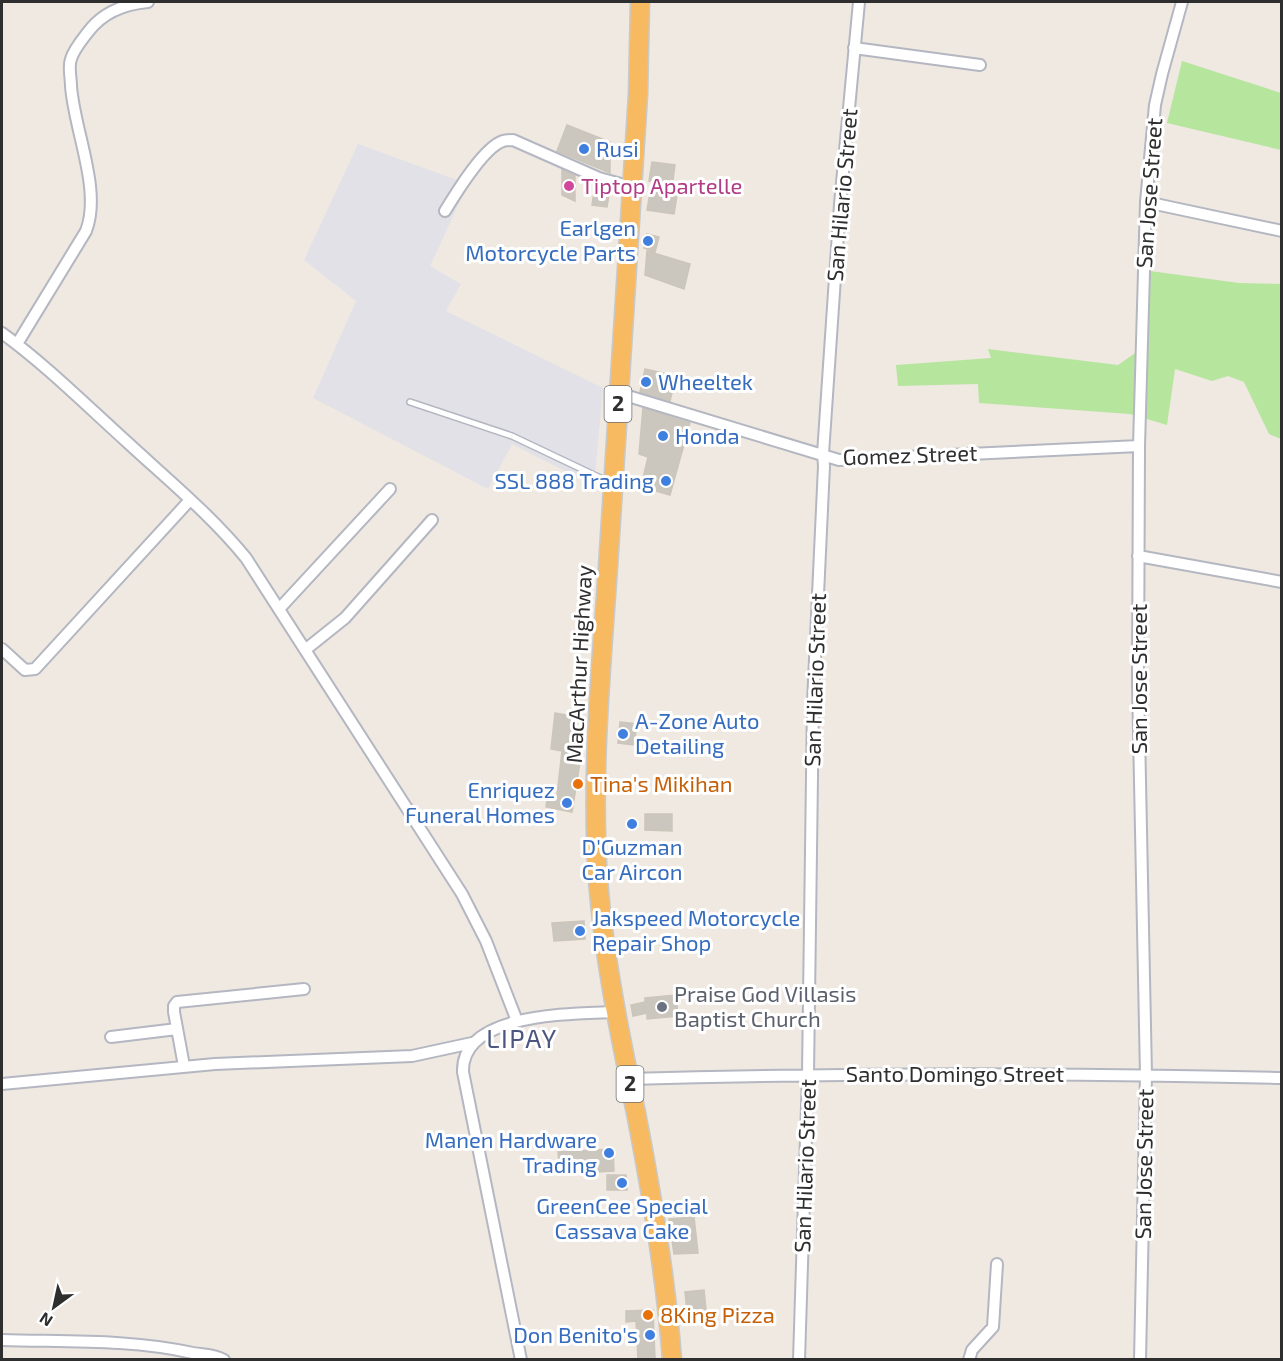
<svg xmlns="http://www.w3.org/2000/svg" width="1283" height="1361" font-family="'Exo 2',sans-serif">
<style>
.industrial{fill:#e3e1e8}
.green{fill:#b6e59e}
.building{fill:#cbc7bf;stroke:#cbc5ba;stroke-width:1.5}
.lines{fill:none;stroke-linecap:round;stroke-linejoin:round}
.service-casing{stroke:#b4b7c1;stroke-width:8}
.minor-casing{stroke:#b4b7c1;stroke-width:14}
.trunk-casing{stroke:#c9c9c9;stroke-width:21}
.service{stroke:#fff;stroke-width:5}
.minor{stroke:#fff;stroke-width:10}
.trunk{stroke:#f8ba60;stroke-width:18}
.shop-dot{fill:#3f7fe0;stroke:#fff;stroke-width:2}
.hotel-dot{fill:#d1479c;stroke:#fff;stroke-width:2}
.food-dot{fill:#e8710a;stroke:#fff;stroke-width:2}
.worship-dot{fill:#6b7280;stroke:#fff;stroke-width:2}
.labels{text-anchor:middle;stroke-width:6;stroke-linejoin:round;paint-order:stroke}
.shield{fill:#fff;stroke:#6d6d6d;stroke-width:1.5}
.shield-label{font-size:21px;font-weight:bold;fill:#2e2e2e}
.shop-label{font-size:22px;fill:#366cbe;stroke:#fff;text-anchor:start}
.hotel-label{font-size:22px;fill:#b23c85;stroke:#fff;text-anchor:start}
.street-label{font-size:22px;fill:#2e2e2e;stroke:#fff}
.food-label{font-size:22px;fill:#c56008;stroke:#fff;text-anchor:start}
.worship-label{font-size:22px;fill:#5b616d;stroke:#fff;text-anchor:start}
.quarter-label{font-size:26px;letter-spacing:1.5px;fill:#4d5680;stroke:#fff}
</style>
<rect width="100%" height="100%" fill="#efe9e1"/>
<path class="industrial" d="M358,144L468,184L430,266L461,284L446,311L603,388L594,486L512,444L488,489L313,398L356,301L304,260Z"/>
<path class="green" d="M1182,61L1281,93V150L1167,123Z
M1150,271L1239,283L1281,284V439L1269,434L1244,382L1228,376L1212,381L1175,369L1167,425L1130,414L979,403L978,384L898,386L896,365L991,358L988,349L1118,365L1148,344Z"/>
<path class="building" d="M567,125L610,142V173L557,151Z
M652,162L675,165L672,188L678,189L674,214L647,210L652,181H649Z
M562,170L575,176V201L562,195Z
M595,185L610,189L607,207L592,205Z
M647,234L659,237L655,252L644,248Z
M647,251L690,264L684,289L645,275Z
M645,369L676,376L670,401L640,392Z
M643,408L690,423L670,495L641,487L648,457L639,454Z
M555,713L578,717L572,761L580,762L572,812L546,807L548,793L557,795L562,751L551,749Z
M620,722L637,724L634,745L618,743Z
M645,814H672V831L645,830Z
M584,921L585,939L554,941L552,923Z
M676,995L678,1016L647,1019V1013L633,1016L631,1005L645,1002V998Z
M613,1149L614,1171L560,1174L558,1152Z
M607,1175H626L627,1190H607Z
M694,1217L698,1253L674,1254L669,1219Z
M704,1290L707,1320L688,1321L685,1292Z
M653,1310L655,1359H638L636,1321L626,1322V1311Z"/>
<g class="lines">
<defs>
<path id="service" d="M410,402L512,436L609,482"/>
<path id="minor" d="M854,48L980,65
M1146,202L1282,231
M445,211C456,193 484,147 503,141C506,140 509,140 513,140L599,178L632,187
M2,333C46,365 86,405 127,442C167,479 211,515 246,558L462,894L486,941L517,1021
M17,344L86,231C102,190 74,130 71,86C71,77 68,67 71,59C74,49 82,40 88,32C103,12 124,4 148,2
M618,393L839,460L1139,446
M1138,556L1282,582
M279,609L390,489
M2,649L25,670L35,669L190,500
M305,650L345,618L432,520
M111,1037L177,1029
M184,1066L174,1012V1006L177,1002L304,989
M629,1079C846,1073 1064,1073 1282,1078
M2,1084L215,1064L412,1056L472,1043
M2,1340C64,1342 131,1339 193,1353C203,1355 214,1354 224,1360
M521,1360L463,1072C461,1012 573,1014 614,1012
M799,1360L808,1074L813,702L824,466L823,454L840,204L859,2
M969,1360L972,1350L993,1327L997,1264
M1140,1360L1146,1075L1138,683L1139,446L1146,202L1155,105L1162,74L1182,2"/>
<path id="trunk" d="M640,2L638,95C628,252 617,409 608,567C601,670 591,776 598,880C604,959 620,1035 636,1113C652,1195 666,1277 672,1360"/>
</defs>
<use href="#service" class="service-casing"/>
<use href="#minor" class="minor-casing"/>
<use href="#trunk" class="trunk-casing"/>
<use href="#service" class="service"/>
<use href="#minor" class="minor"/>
<use href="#trunk" class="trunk"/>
</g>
<g class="shop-dot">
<circle cx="584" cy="149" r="6"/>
<circle cx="648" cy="241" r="6"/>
<circle cx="646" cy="382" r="6"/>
<circle cx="663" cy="436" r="6"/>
<circle cx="666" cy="481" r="6"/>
<circle cx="623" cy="734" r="6"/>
<circle cx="567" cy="803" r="6"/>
<circle cx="632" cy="824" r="6"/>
<circle cx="580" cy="931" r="6"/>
<circle cx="609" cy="1153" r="6"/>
<circle cx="622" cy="1183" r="6"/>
<circle cx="650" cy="1335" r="6"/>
</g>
<circle class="hotel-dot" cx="569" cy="186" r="6"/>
<g class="food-dot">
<circle cx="578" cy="784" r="6"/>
<circle cx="648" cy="1315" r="6"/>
</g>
<circle class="worship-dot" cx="662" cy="1007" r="6"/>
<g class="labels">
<g class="shield">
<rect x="604.5" y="386" width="27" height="36" rx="4.5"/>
<rect x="616.5" y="1066" width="27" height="36" rx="4.5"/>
</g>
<g class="shield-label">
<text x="618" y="411">2</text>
<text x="630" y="1091">2</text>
</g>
<g class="shop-label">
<text x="596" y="157">Rusi</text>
<text x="636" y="236" text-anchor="end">Earlgen<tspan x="636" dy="25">Motorcycle Parts</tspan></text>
<text x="658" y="390">Wheeltek</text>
<text x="675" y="444">Honda</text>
<text x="654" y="489" text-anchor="end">SSL 888 Trading</text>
<text x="635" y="729">A-Zone Auto<tspan x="635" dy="25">Detailing</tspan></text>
<text x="555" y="798" text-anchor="end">Enriquez<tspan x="555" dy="25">Funeral Homes</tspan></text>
<text x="632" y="855" text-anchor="middle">D'Guzman<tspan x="632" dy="25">Car Aircon</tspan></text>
<text x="592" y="926">Jakspeed Motorcycle<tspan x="592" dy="25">Repair Shop</tspan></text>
<text x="597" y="1148" text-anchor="end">Manen Hardware<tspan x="597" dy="25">Trading</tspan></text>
<text x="622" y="1214" text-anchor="middle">GreenCee Special<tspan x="622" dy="25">Cassava Cake</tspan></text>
<text x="638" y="1343" text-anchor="end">Don Benito's</text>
</g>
<g class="hotel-label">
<text x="581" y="194">Tiptop Apartelle</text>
</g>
<g class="street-label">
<text transform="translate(1149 193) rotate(-86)" y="8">San Jose Street</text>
<text transform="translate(842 195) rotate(-85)" y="8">San Hilario Street</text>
<text transform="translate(910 455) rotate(-2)" y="8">Gomez Street</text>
<text transform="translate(579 664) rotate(-87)" y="8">MacArthur Highway</text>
<text transform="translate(1139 679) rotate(-90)" y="8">San Jose Street</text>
<text transform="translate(815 680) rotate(-88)" y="8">San Hilario Street</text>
<text x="955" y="1082">Santo Domingo Street</text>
<text transform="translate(1144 1164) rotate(-89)" y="8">San Jose Street</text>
<text transform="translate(805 1166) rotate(-88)" y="8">San Hilario Street</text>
</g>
<g class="food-label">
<text x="590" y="792">Tina's Mikihan</text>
<text x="660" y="1323">8King Pizza</text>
</g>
<g class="worship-label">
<text x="674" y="1002">Praise God Villasis<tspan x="674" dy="25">Baptist Church</tspan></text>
</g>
<g class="quarter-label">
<text x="522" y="1048">LIPAY</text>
</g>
</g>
<rect width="1283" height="1361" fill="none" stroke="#2e2e2e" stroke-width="6"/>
<g transform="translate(54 1307) rotate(213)" stroke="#ffffff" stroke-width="4.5" paint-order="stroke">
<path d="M0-4.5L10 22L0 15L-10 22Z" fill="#2e2e2e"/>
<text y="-9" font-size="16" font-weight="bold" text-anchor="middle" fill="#2e2e2e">N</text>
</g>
</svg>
